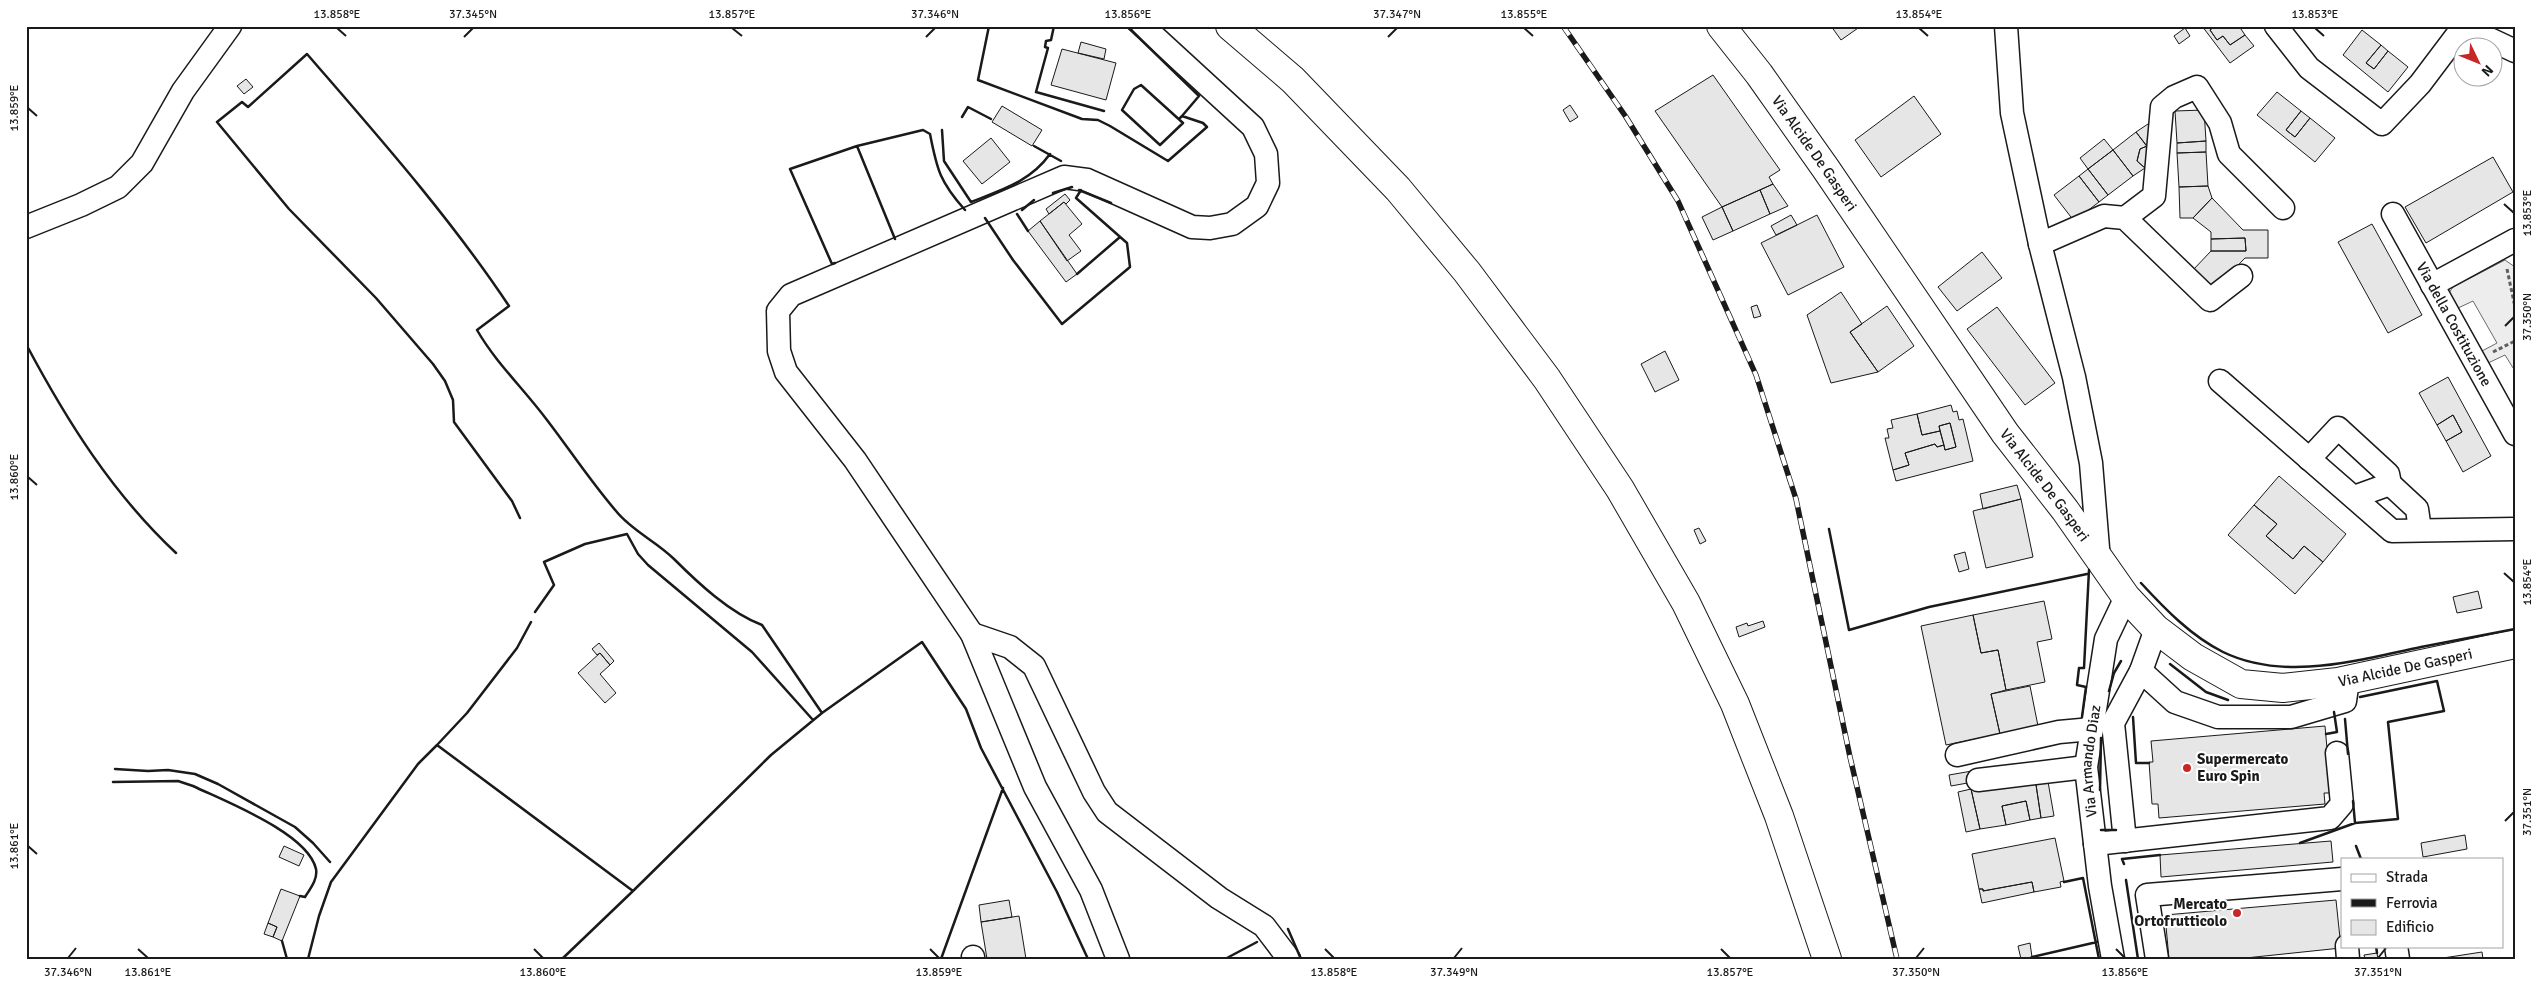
<svg xmlns="http://www.w3.org/2000/svg" width="2541" height="985" font-family="Signika,sans-serif">
<style>
.built{fill:#ededed;stroke:#6a6a6a}
.building{fill:#e6e6e6;stroke:#1a1a1a}
.lines{fill:none;stroke-linecap:round;stroke-linejoin:round}
.minor-casing{stroke:#1a1a1a;stroke-width:25}
.major-casing{stroke:#1a1a1a;stroke-width:30}
.path{stroke:#5f5f5f;stroke-width:3;stroke-dasharray:4 2.5;stroke-linecap:butt}
.minor{stroke:#fff;stroke-width:22}
.major{stroke:#fff;stroke-width:28}
.rail-casing{stroke:#1a1a1a;stroke-width:5.5}
.rail{stroke:#fff;stroke-width:4;stroke-dasharray:11;stroke-linecap:butt}
.wall{stroke:#1a1a1a;stroke-width:2.5}
.ticks{fill:none;stroke:#1a1a1a;stroke-width:2}
.poi-dot{fill:#c62828;stroke:#fff;stroke-width:2}
.labels{text-anchor:middle;stroke-width:4;stroke-linejoin:round;paint-order:stroke}
.street-label{font-size:15px;fill:#1a1a1a;stroke:#fff}
.poi-label{font-size:15px;font-weight:bold;fill:#1a1a1a;stroke:#fff;text-anchor:start}
.neatline{fill:none;stroke:#1a1a1a;stroke-width:2}
.ticks-label{font-size:12px;text-anchor:middle;fill:#1a1a1a}
</style>
<rect width="100%" height="100%" fill="#fff"/>
<path class="built" d="M2505,260L2515,267V371L2505,355L2488,363L2482,351L2497,343L2473,301L2456,309L2449,293L2453,287Z"/>
<path class="building" d="M1831,26H1861L1841,40Z
M2202,26H2215L2210,30L2217,40L2223,36L2230,45L2245,35L2254,46L2230,63Z
M2215,26H2239L2245,35L2230,45L2223,36L2217,40L2210,30Z
M2185,28L2190,36L2179,44L2174,36Z
M2362,30L2381,45L2366,63L2374,69L2388,51L2408,67L2388,92L2343,55Z
M1081,42L1106,49L1104,59L1078,53Z
M2381,45L2388,51L2374,69L2366,63Z
M1062,49L1116,63L1106,100L1051,85Z
M1713,75L1780,170L1769,177L1773,184L1722,207L1655,111Z
M246,79L253,87L244,94L237,86Z
M2277,92L2301,111L2286,130L2295,137L2310,118L2335,138L2315,162L2257,115Z
M1914,96L1941,134L1881,177L1855,140Z
M1570,105L1578,117L1570,122L1563,110Z
M1002,106L1042,130L1032,146L992,122Z
M2204,110L2206,141L2177,143L2175,111Z
M2301,111L2310,118L2295,137L2286,130Z
M2148,124L2152,128L2148,148L2136,132Z
M2136,132L2147,146L2140,149L2137,161L2145,168L2133,176L2113,150Z
M991,138L1010,162L982,184L963,161Z
M2104,139L2113,150L2088,169L2080,158Z
M2206,141V152L2177,153V143Z
M2147,146L2148,148L2145,168L2137,161L2140,149Z
M2113,150L2133,176L2108,195L2088,169Z
M2206,152L2208,186L2179,187L2177,153Z
M2493,157L2513,192L2426,243L2405,207Z
M2088,169L2108,195L2099,202L2079,176Z
M2079,176L2099,202L2074,221L2054,195Z
M1773,184L1788,206L1770,214L1760,190Z
M2208,186L2212,198L2193,218H2180L2179,187Z
M1760,190L1770,214L1733,231L1722,207Z
M1065,194L1070,200L1066,204L1064,202L1049,214L1046,209Z
M2212,198L2243,230H2268V258H2245L2214,290L2193,270L2211,251H2246L2245,238L2211,239V232L2193,218Z
M1064,202L1082,224L1069,235L1081,251L1067,261L1040,221Z
M1722,207L1733,231L1713,240L1702,217Z
M1791,215L1797,225L1776,235L1771,226Z
M1817,215L1844,267L1788,295L1761,243Z
M1040,221L1077,274L1066,282L1028,231Z
M2372,224L2422,315L2388,333L2338,242Z
M2245,238L2246,251H2211V239Z
M1982,252L2002,278L1957,311L1938,287Z
M1841,292L1862,324L1850,332L1878,372L1831,383L1807,315Z
M1757,305L1761,316L1754,318L1751,307Z
M1887,306L1914,346L1878,372L1850,332Z
M1997,307L2055,383L2025,405L1967,329Z
M1665,351L1679,380L1655,392L1641,364Z
M2448,377L2491,456L2463,472L2446,441L2462,432L2453,415L2437,425L2419,393Z
M1951,405L1953,412L1957,411L1959,420L1963,419L1973,461L1896,481L1893,470L1909,465L1905,453L1935,444L1937,447L1944,445L1945,450L1956,447L1950,423L1939,426L1940,431L1922,435L1917,414Z
M1917,414L1922,435L1940,431L1944,445L1937,447L1935,444L1905,453L1909,465L1893,470L1885,438H1889L1887,429L1893,428L1891,420Z
M2453,415L2462,432L2446,441L2437,425Z
M1950,423L1956,447L1945,450L1939,426Z
M2279,476L2346,534L2323,562L2304,546L2293,559L2266,536L2277,524L2254,505Z
M2017,485L2021,499L1983,509L1980,494Z
M2021,499L2033,557L1986,568L1973,511Z
M2254,505L2277,524L2266,536L2293,559L2304,546L2323,562L2295,594L2228,535Z
M1699,528L1706,541L1700,544L1694,530Z
M1965,552L1969,569L1959,572L1954,555Z
M2478,591L2482,608L2457,613L2453,597Z
M2044,601L2052,639L2037,642L2045,682L2006,690L1998,650L1981,653L1973,615Z
M1973,615L1981,653L1998,650L2006,690L1991,694L2000,734L1946,745L1921,626Z
M1763,621L1765,627L1739,637L1736,627L1747,623L1748,626Z
M599,643L614,661L610,665L600,653L597,655L592,649Z
M600,653L610,665L600,674L616,693L605,703L578,673Z
M2030,686L2038,726L2000,734L1991,694Z
M2325,726L2331,793H2324L2325,804L2159,818L2158,804H2152L2149,762H2153L2151,741Z
M1972,771L1973,782L1951,786L1949,775Z
M2047,776L2054,816L2041,818L2035,778Z
M2035,778L2041,818L2030,820L2026,801L2002,806L2006,825L1980,829L1971,789Z
M1971,789L1980,829L1966,832L1958,792Z
M2026,801L2030,820L2006,825L2002,806Z
M2465,835L2467,849L2423,857L2421,843Z
M2055,838L2064,881L2060,882L2061,887L2034,892L2032,882L1983,891V889H1979L1972,854Z
M2331,841L2333,862L2161,877L2160,855Z
M284,846L304,855L299,866L279,857Z
M2032,882L2034,892L1982,903L1979,889H1983V891Z
M281,889L300,896L282,941L273,937L277,927L268,923Z
M1009,900L1012,917L981,922L979,905Z
M2336,900L2341,948L2236,959H2169L2165,915Z
M1019,916L1026,959H987L981,922Z
M268,923L277,927L273,937L264,934Z
M2030,943L2032,957L2021,959L2018,946Z
M2482,952L2483,959H2443V958Z
M2377,953L2378,959H2365L2364,955Z"/>
<g class="lines">
<defs>
<g id="minor">
<path d="M2006,26L2012,113L2040,244L2074,377L2091,463L2099,560"/>
<path d="M2276,26L2309,68L2382,124L2420,84L2463,27"/>
<path d="M2462,26L2515,51"/>
<path id="s1" d="M2393,214L2515,434"/>
<path d="M2125,218L2154,196L2162,107L2174,97L2197,87L2220,123L2229,154L2283,208"/>
<path d="M26,227L81,205L118,187L142,163L183,91L230,26"/>
<path d="M2040,244L2104,216L2125,218L2210,300L2241,276"/>
<path d="M2432,285L2515,240"/>
<path d="M2220,381L2392,531L2515,529"/>
<path d="M2309,459L2338,428L2388,474L2390,484"/>
<path d="M2354,497L2390,484L2417,509L2420,530"/>
<path d="M972,634L1010,647L1034,666L1094,792L1107,812L1219,898L1264,926L1289,959"/>
<path d="M2141,671L2175,702L2218,717H2291L2345,701L2348,680"/>
<path d="M1957,755L2059,732L2092,729"/>
<path d="M1978,780L2086,767"/>
<path d="M2125,841L2113,723L2141,671L2156,629"/>
<path d="M2095,844L2330,818L2342,804L2337,753"/>
<path d="M2347,946L2348,959"/>
<path d="M2396,946L2398,959"/>
<path d="M973,957V959"/>
<path d="M1118,959L1091,890L1035,787L972,634L855,460L786,372L779,351L778,311L791,295L1064,177L1087,180L1192,227L1210,228L1232,224L1257,206L1268,183L1266,154L1253,127L1143,26"/>
<path id="s2" d="M2113,959L2100,886L2086,767L2106,639L2126,597"/>
<path d="M2157,959L2147,895L2342,879"/>
</g>
<g id="major">
<path d="M1230,26L1293,80L1398,189L1467,272L1547,379L1620,489L1686,603L1735,704L1779,816L1827,959"/>
<path id="s3" d="M1721,26L1759,74L1826,169L2005,433L2065,510L2126,597L2156,629L2193,657L2241,684L2283,688L2338,682L2515,644"/>
</g>
</defs>
<use href="#minor" class="minor-casing"/>
<use href="#major" class="major-casing"/>
<path class="path" d="M2507,269L2515,307
M2493,352L2515,341"/>
<use href="#minor" class="minor"/>
<use href="#major" class="major"/>
<defs>
<path id="rail" d="M1563,26L1626,117L1678,201L1756,375L1796,499L1850,757L1897,959"/>
</defs>
<use href="#rail" class="rail-casing"/>
<use href="#rail" class="rail"/>
<path class="wall" d="M989,26L978,80L1082,119L1098,120L1110,126L1168,161L1207,127L1203,123L1182,116L1179,119
M1054,26L1051,40L1046,41L1045,47L1048,48L1036,92L1104,111
M1127,26L1199,96L1182,116
M1141,85L1183,123L1160,145L1122,110L1134,89Z
M962,117L968,107L991,119
M942,130L944,161L971,202C1001,190 1030,182 1050,154
M857,146L895,239
M1034,146L1061,161
M1079,190L1111,203
M1053,193L1072,187
M1022,210L1034,200
M1017,214L1028,231
M985,218L1013,260L1062,324L1130,267L1127,243L1076,198L1081,190
M835,263L832,264L790,169L857,146L923,130L930,134C937,170 940,182 965,210
M1077,274L1120,237
M26,344C67,421 112,493 176,553
M520,518L512,501L454,422L453,400L445,381L433,364L376,298L289,209L217,122L242,102L248,107L307,54C377,135 449,216 509,306L477,330C496,363 524,389 547,420C570,450 591,482 616,511C632,531 656,541 674,559C698,583 730,613 762,625L822,713
M1829,529L1849,630L1929,607L2087,574
M2141,583C2165,609 2191,636 2223,652C2285,682 2358,660 2421,647C2452,641 2484,635 2515,629
M535,612L554,585L544,562L585,544L627,534L638,554L648,565L752,652L813,720
M531,622L517,648L467,713L437,745L633,891L771,755L822,713L922,642L966,709L981,748L1057,892L1088,959
M2170,664L2206,692L2228,700
M2109,691L2114,673L2121,661
M2082,717L2086,687L2077,685L2079,668H2084L2089,570
M2133,717L2136,763H2149
M2345,719L2348,754
M2326,734L2337,732L2334,712
M115,769L148,771L168,770L195,774L218,784L295,827L313,843L330,862
M113,782L178,781L193,786C224,801 308,833 316,869C318,879 310,889 305,897L300,896
M2100,790L2101,738
M2353,801L2355,823
M2101,830H2116
M2300,843L2355,823L2398,819L2388,722L2444,711L2437,681L2360,697
M2356,846L2361,859
M2124,864L2122,859L2160,855
M2126,880L2138,959
M2064,882L2083,878L2099,959
M1288,929L1301,959
M282,941L287,959
M2376,946L2377,953
M2032,957L2097,942
M308,959L319,916L331,882L418,764L437,745
M562,959L633,891
M941,959L1003,788
M1225,959L1257,942"/>
</g>
<path class="ticks" d="M337,28L346,36M732,28L742,36M1128,28L1137,36M1524,28L1533,36M1919,28L1928,36M2315,28L2324,36M464,37L473,28M926,37L935,28M1388,37L1397,28M28,108L37,116M2504,204L2514,213M2505,326L2514,317M28,477L37,485M2504,573L2514,582M2505,821L2514,812M28,846L37,854M138,949L148,958M534,949L543,958M930,949L939,958M1325,949L1334,958M1721,949L1730,958M2116,949L2125,958M68,958L76,948M1454,958L1462,948M1916,958L1924,948M2378,958L2386,948"/>
<g class="poi-dot">
<circle cx="2187" cy="768" r="5"/>
<circle cx="2237" cy="913" r="5"/>
</g>
<g class="labels">
<g class="street-label">
<text dy="5" stroke="none"><textPath href="#s3" startOffset="158">Via Alcide De Gasperi</textPath></text>
<text dy="5" stroke="none"><textPath href="#s1" startOffset="126">Via della Costituzione</textPath></text>
<text dy="5" stroke="none"><textPath href="#s3" startOffset="562">Via Alcide De Gasperi</textPath></text>
<text dy="5" stroke="none"><textPath href="#s3" startOffset="1012">Via Alcide De Gasperi</textPath></text>
<text dy="5" stroke="none"><textPath href="#s2" startOffset="200">Via Armando Diaz</textPath></text>
</g>
<g class="poi-label">
<text x="2197" y="764">Supermercato<tspan x="2197" dy="17">Euro Spin</tspan></text>
<text x="2227" y="909" text-anchor="end">Mercato<tspan x="2227" dy="17">Ortofrutticolo</tspan></text>
</g>
</g>
<rect width="2541" height="985" fill="none" stroke="#ffffff" stroke-width="55"/>
<rect x="2341" y="858" width="162" height="90" fill="#ffffff" stroke="#a3a3a3"/>
<rect x="2351" y="874" width="25" height="8" fill="#ffffff" stroke="#a3a3a3"/>
<text x="2386" y="882" font-size="15" fill="#1a1a1a">Strada</text>
<rect x="2351" y="899" width="25" height="8" fill="#1a1a1a" stroke="#a3a3a3"/>
<text x="2386" y="908" font-size="15" fill="#1a1a1a">Ferrovia</text>
<rect x="2351" y="920" width="25" height="15" fill="#e6e6e6" stroke="#a3a3a3"/>
<text x="2386" y="932" font-size="15" fill="#1a1a1a">Edificio</text>
<g transform="translate(2478 62) rotate(133)"><circle r="24" fill="#ffffff" stroke="#a3a3a3"/>
<path d="M0-4L9 19L0 12L-9 19Z" fill="#c62828"/>
<text y="-8" font-size="14" font-weight="bold" text-anchor="middle" fill="#1a1a1a">N</text>
</g>
<rect x="28" y="28" width="2486" height="930" class="neatline"/>
<g class="ticks-label">
<text x="337" y="18">13.858°E</text>
<text x="473" y="18">37.345°N</text>
<text x="732" y="18">13.857°E</text>
<text x="935" y="18">37.346°N</text>
<text x="1128" y="18">13.856°E</text>
<text x="1397" y="18">37.347°N</text>
<text x="1524" y="18">13.855°E</text>
<text x="1919" y="18">13.854°E</text>
<text x="2315" y="18">13.853°E</text>
<text transform="translate(14 108) rotate(-90)" y="4">13.859°E</text>
<text transform="translate(2527 213) rotate(-90)" y="4">13.853°E</text>
<text transform="translate(2527 317) rotate(-90)" y="4">37.350°N</text>
<text transform="translate(14 477) rotate(-90)" y="4">13.860°E</text>
<text transform="translate(2527 582) rotate(-90)" y="4">13.854°E</text>
<text transform="translate(2527 812) rotate(-90)" y="4">37.351°N</text>
<text transform="translate(14 846) rotate(-90)" y="4">13.861°E</text>
<text x="68" y="976">37.346°N</text>
<text x="148" y="976">13.861°E</text>
<text x="543" y="976">13.860°E</text>
<text x="939" y="976">13.859°E</text>
<text x="1334" y="976">13.858°E</text>
<text x="1454" y="976">37.349°N</text>
<text x="1730" y="976">13.857°E</text>
<text x="1916" y="976">37.350°N</text>
<text x="2125" y="976">13.856°E</text>
<text x="2378" y="976">37.351°N</text>
</g>
</svg>
